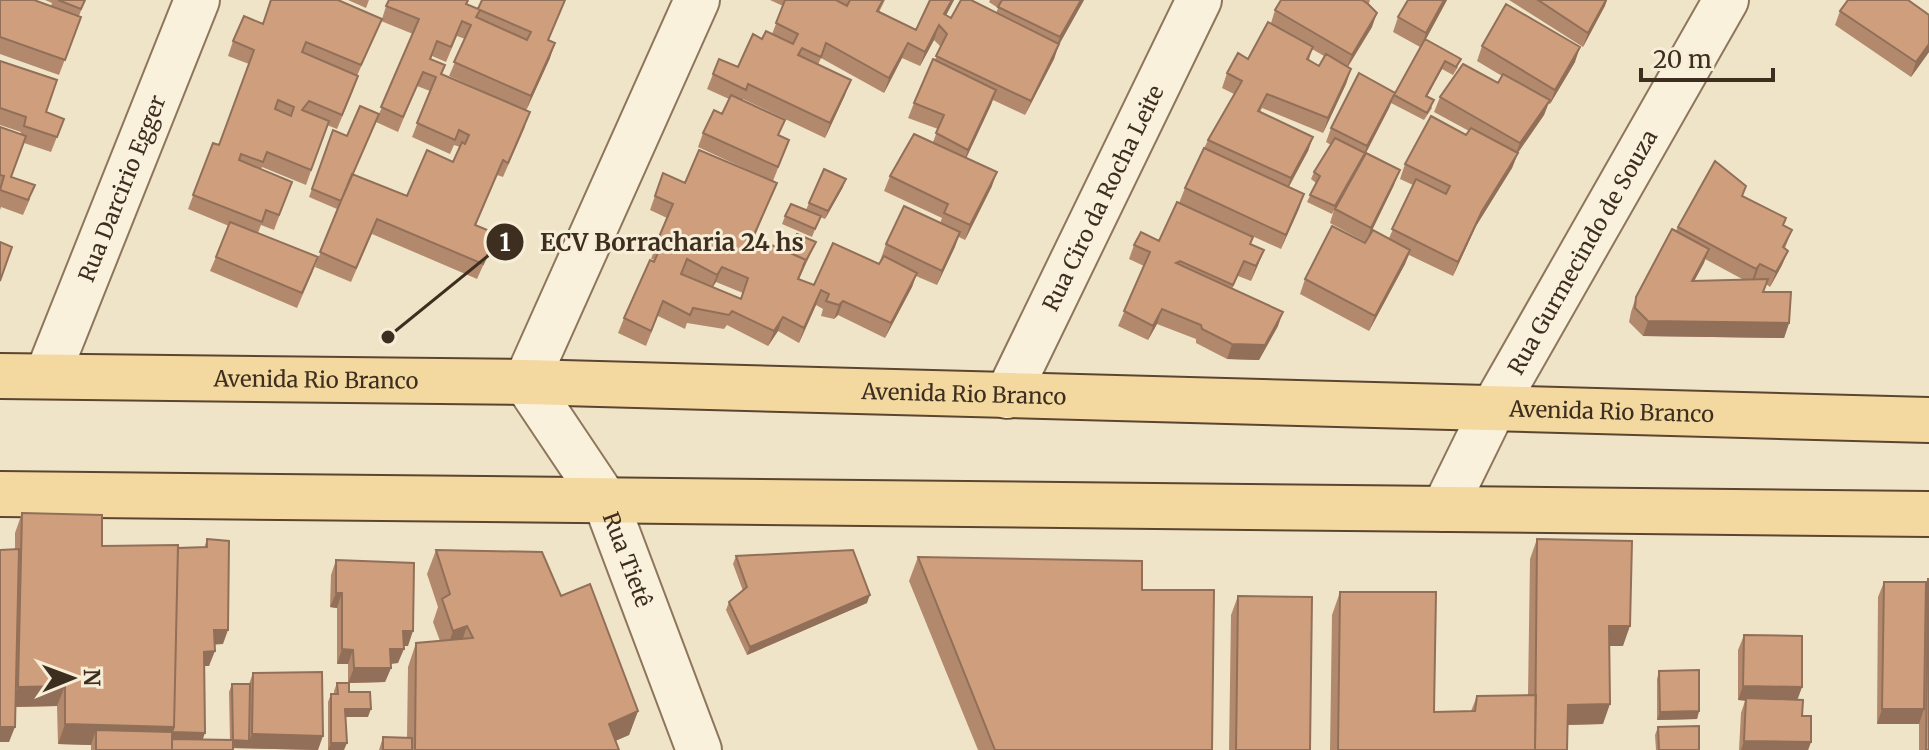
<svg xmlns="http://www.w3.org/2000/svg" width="1929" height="750" font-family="Merriweather,serif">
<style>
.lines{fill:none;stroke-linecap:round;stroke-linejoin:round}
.minor-casing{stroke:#8d765c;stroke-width:48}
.major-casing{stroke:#5b4430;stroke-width:48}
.minor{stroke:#faf1dc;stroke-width:44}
.major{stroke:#f3d9a0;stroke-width:44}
.wall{fill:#b2896c;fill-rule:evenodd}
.shaded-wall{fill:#916f58}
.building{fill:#cf9f7d;stroke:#916f58;stroke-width:2;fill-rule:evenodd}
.labels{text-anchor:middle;stroke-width:6;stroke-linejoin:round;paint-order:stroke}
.street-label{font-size:22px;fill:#3d2e20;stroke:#f7eed8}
.leader{fill:none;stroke:#3d2e20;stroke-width:3}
.callout-dot{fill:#3d2e20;stroke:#f7eed8;stroke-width:3}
.mark-label{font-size:24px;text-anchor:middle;font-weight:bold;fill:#fff}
.callout-label{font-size:24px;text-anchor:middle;font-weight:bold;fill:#3d2e20;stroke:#f7eed8;stroke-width:6;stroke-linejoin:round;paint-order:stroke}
</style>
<rect width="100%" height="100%" fill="#f0e4c8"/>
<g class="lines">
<defs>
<g id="minor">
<path id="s1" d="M697,0L526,382L605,500L699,750"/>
<path id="s2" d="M47,376L197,0"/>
<path id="s3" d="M1007,396L1199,0"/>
<path id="s4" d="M1444,509L1493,409L1726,0"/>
</g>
<g id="major">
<path id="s5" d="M0,376L526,382L1929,420"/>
<path d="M0,494L1929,514"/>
</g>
</defs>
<use href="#minor" class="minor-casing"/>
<use href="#major" class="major-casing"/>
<use href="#minor" class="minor"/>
<use href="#major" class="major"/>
</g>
<path class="wall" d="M0,0L51,6L52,3L45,0H85L79,16L81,17L59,75L0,54Z
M270,0H338L382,19L388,0H469L467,4L549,41L550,58L526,110L525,127L503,177L497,175L476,225L491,248L477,279L372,234L351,282L315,267L337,209L309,197L333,130L347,136L379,114L413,34L381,21L357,76H358L353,91L337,129L327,125L306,185L262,167L261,169L292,182L274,230L261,225L258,233L313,271L297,308L210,271L229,226L188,209L213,143L219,145L249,64L228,56L233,41L263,24ZM457,36L465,39L449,76L509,103L442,74L431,59L432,56L446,62ZM417,86L430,91L412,137L450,154L454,145L460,147L453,162L407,196L353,174L376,122L398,132Z
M348,0H369L366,8Z
M770,0H885L879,12L916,30L930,0H954L946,15L951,18L996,13L998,8L989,2L990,0H1084L1059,44L1054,59L1025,115L993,100L966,158L992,186L965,240L959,237L937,285L916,276L912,287L885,338L838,315L834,319L821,316L823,309L816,305L799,343L778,331L768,346L727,325L724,329L687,323L685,329L658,316L646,346L618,333L624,318L655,260L651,259L667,218L650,210L663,173L685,183L765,178L698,147L703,133L722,114L729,99L707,89L719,59L738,67L762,39L772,34L783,6ZM934,40L941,47L914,103L908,118L938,129L933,142L890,176L884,191L942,218L940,223L886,244L879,264L814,285L799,279L816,242L789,252L754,238L777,183L773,181L789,140L779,136L743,100V99L825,138L845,95L818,65L821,58L884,93L902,58L920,66ZM716,282L743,293L741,299L713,287Z
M1281,0H1370L1369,3L1372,27L1348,67L1351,69L1346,84L1323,133L1262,108L1260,112L1313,137L1308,151L1289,187L1304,194L1281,249L1179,203L1185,188L1208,140L1234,94L1222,88L1227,73L1248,59L1271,23L1275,10ZM1312,49L1324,56L1319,66L1309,60Z
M1408,0H1447L1426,39L1458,67L1453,75L1442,69L1427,96L1432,108L1424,120L1391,103L1394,95L1420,47L1393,32L1398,17Z
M1509,0H1607L1583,47Z
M1848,0H1910V1L1929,52L1911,77L1835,25L1840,11Z
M1482,46L1575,62L1550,104L1548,103L1544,115L1518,153L1512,168L1476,226L1453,276L1409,255L1405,264L1369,331L1300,294L1305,279L1365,242L1330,223L1334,210L1332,214L1307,202L1316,183L1311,179L1314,172L1331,145L1326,142L1331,128L1395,93L1389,108L1363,159L1394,185L1369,235L1389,238L1413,185L1400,179L1405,164L1466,135L1469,131L1434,112L1440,97L1498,83L1502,76L1477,61Z
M0,61L46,112L64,119L51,152L24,143L11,177L30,199L23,215L1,207L0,210V127L20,134L21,132L0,125Z
M1746,186L1742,196L1783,225L1792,230L1785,248L1788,251L1782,265L1770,287L1766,284L1763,292L1789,323L1784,338L1643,336L1629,322L1631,312L1636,297L1678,227ZM1705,259L1744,280L1694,281Z
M843,187L825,219L820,217L812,237L782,224L785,216L806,210L809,203Z
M1159,241L1251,244L1264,250L1251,281L1238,276L1232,289L1278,326L1259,360L1227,359L1196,343V339L1157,324L1148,340L1118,326L1144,266L1129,259L1134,245Z
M22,513L102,546L204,548L207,539L223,644H214L209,666H204L203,740H230L229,692L232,684H249L253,673L318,750L233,748V750H91V745L58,744L57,706L15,707L9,742H0V550L15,549V533Z
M1537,539L1623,646H1609L1603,724L1568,725L1567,750H1330L1332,615L1340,592L1434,712L1471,711L1477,696L1528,695L1530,559Z
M436,550L561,596L638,711L629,735L615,741L619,750H379L383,737L407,738L408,667L416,643L440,641L433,622L438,607L427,574Z
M736,556L867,603L747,655L726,610L729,602L743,591L733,564Z
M918,557L1142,590L1212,750H978L909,581Z
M336,560L408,646H403L398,663L391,664V668L385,682L349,683V692L368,717H346L344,750H328V702L331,694H334V691L337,683H348V664H337V608L330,607L331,575Z
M1928,579L1929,750H1919V723V724H1877L1878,597L1884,582L1926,585Z
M1238,596L1310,750H1229L1231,615Z
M1744,635L1802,687L1797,699L1811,742L1808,750H1739L1741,713L1745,701L1738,700V650Z
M1659,671L1699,711L1697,719L1657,720V679Z
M1658,727L1699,750H1656L1655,735Z"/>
<path class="shaded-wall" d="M952,0H954L939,29L944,14Z
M1081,0H1084L1055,52L1060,37Z
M1444,0H1447L1421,48L1426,33Z
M1606,0H1607L1605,6L1583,47L1588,33Z
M1377,13L1372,27L1346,69L1352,55Z
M939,25L934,40L920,66L925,52Z
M555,43L550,58L526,111L531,96Z
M908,43L902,58L884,93L889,78Z
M1059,44L1054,59L1025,115L1031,101Z
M1929,44V52L1911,77L1916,62Z
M1580,47L1575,62L1550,104L1555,90Z
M1445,61L1442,69L1423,104L1426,96Z
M1351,69L1346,84L1323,133L1328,118Z
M851,80L845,95L825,138L830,123Z
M996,90L991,105L963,165L968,150Z
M1395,93L1389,108L1362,160L1367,146Z
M1550,100L1544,115L1514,158L1520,143Z
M1313,137L1308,151L1285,193L1291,178Z
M1518,153L1512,168L1476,226L1453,276L1458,262L1482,211Z
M1400,170L1394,185L1366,243L1371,228Z
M997,172L992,186L965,240L970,225Z
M846,179L843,187L825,219L828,211Z
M1304,194L1299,209L1281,249L1286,235Z
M960,232L955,247L937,285L942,271Z
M1709,249L1704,263L1686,296L1692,281Z
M1264,250L1258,265L1251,281L1256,266Z
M1410,250L1405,264L1369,331L1375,316Z
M1788,251L1782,265L1770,287L1776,272Z
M1760,264L1755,278L1751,283L1756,269Z
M722,267L716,282L711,289L717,275Z
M917,273L912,287L885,338L891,323Z
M821,290L816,305L799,343L804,328Z
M843,301L838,315L834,319L839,305Z
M1162,309L1157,324L1148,340L1153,326Z
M1283,312L1278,326L1259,360L1227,359L1232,344Z
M783,317L778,331L768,346L774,331Z
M1648,321L1789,323L1784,338L1643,336Z
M336,593H342L337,608L330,607Z
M870,595L867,603L747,655L750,647Z
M467,626L459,650L445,654L453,631Z
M1609,626H1630L1623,646H1602Z
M214,630H228L223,644L209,645Z
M403,631H413L408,646H398Z
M342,649L353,650L348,664H337Z
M390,649H404L398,663L385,664Z
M215,651L209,666H198L204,652Z
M354,668H391L385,682L348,683Z
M65,686L57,706L11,707L18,687Z
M1743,686L1802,687L1797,701L1738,700Z
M1610,704L1603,724L1561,725L1568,705Z
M345,709H371L368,717H342Z
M1882,709H1924L1919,724H1877Z
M638,711L629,735L601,747L609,724Z
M1699,711L1697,719L1657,720L1660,712Z
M65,724L174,727L205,733L200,747L96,730L91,745L58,744Z
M0,727H15L9,742H0Z
M252,734L323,736L318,750L230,748L233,740L249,741Z
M1744,741L1811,742L1808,750H1741Z
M331,743H347L344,750H328Z"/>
<path class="building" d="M0,0H34L81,17L65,60L0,37Z
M58,0H85L81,9Z
M271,0H338L382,19L361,65L306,42L302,52L358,76L342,115L309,101L302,110L329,121L311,170L267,152L263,162L241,154L239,160L292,182L279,215L266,210L262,222L193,195L213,143L219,145L254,50L233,41L244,16L263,24ZM278,100L294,107L291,116L275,109Z
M389,0H468L466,4L478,9L482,0H565L548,40L555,43L531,96L454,62L471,25L462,21L451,47L437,41L430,59L445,65L441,74L530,112L508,163L503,160L475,225L497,234L483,264L377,219L356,268L320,252L352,174L407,196L427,150L453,162L462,142L465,144L469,135L459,130L455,140L417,123L436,77L423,72L403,117L381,107L419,19L386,6ZM480,10L531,32L527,40L476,17Z
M785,0H836L847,6L850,0H883L877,11L916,30L930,0H952L944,14L951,18L961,0H971L1059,44L1031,101L936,56L947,34L939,25L925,52L908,43L889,78L826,43L821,57L802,48L798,55L851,80L830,123L748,84L746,90L713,74L719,59L738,67L753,34L762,39L766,31L793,44L798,34L776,23Z
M1002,0H1081L1060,37L998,7Z
M1281,0H1362L1368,4L1377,13L1352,55L1275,10Z
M1408,0H1444L1426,33L1398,17Z
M1538,0H1606L1588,33Z
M1848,0H1908L1929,15V44L1916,62L1840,11Z
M1506,4L1580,47L1555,90L1482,46Z
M1268,22L1313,47L1307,59L1319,66L1326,54L1351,69L1328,118L1267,94L1258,111L1313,137L1291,178L1208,140L1242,81L1227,73L1238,53L1248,59Z
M1425,39L1461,59L1456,67L1445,61L1426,96L1434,100L1427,113L1394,95Z
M933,59L996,90L968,150L936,133L944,115L914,103Z
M0,61L57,80L46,112L64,119L57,137L24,126L26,117L0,108Z
M1463,64L1498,83L1503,74L1550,100L1520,143L1440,97Z
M1359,73L1395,93L1367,146L1331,128Z
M731,95L785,120L778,135L789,140L778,167L703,133L714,110L722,114Z
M360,106L379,114L341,201L312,189L333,130L347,136Z
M1431,116L1466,135L1471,128L1518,153L1482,211L1458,262L1392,229L1416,179L1446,194L1450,186L1405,164Z
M0,127L26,136L11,177L35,185L28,200L0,190L4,176L0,175Z
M914,134L997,172L970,225L944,213L948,204L890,176Z
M1335,138L1365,153L1335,206L1310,195L1320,176L1314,172Z
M1204,148L1304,194L1286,235L1185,188Z
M699,150L777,183L753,237L806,260L798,279L814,285L833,243L879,264L884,256L917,273L891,323L843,301L839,305L826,301L829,294L821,290L804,328L783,317L774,331L732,311L729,315L693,308L690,315L663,301L651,331L624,318L650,260L654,262L661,246L656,244L673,204L655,196L663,173L685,183ZM687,259L717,275L722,267L748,278L741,299L681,274Z
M1366,153L1400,170L1371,228L1335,209Z
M1715,161L1746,186L1742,196L1786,218L1783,225L1792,230L1783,247L1788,251L1776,272L1760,264L1756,269L1678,227Z
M824,169L846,179L828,211L809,203Z
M1177,202L1253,237L1250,244L1264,250L1256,266L1244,261L1233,285L1180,261L1176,263L1283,312L1265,345L1232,344L1202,329L1201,325L1162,309L1153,326L1124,311L1150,252L1134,245L1141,232L1159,241Z
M791,204L821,216L815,229L785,216Z
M904,206L960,232L942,271L886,244Z
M230,222L318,257L302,293L216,257Z
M1332,226L1365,243L1373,230L1410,250L1375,316L1305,279Z
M1672,229L1709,249L1692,281L1768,279L1763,292H1791L1789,323L1648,321L1635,308L1636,297Z
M797,234L816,242L803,266L806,260L789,252Z
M0,242L12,247L0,281Z
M22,513L102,515V546L178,545L174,727L65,724V686L18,687Z
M207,539L229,541L228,630H214L215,651L204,652L205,733L172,732L174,727L178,548L207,547Z
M1537,539L1632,541L1630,626H1609L1610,704L1568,705L1567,750H1535Z
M19,549L15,727H0V550Z
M436,550L542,552L561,596L590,584L638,711L609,724L619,750H415L416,643L473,638L467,626L453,631L442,599L450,594Z
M853,550L870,595L750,647L729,602L747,587L736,556Z
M918,557L1142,561V590H1214L1212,750H995Z
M336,560L414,563L413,631H403L404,649H390L391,668H354L353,650L342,649V593H336Z
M1928,579H1929V750H1926Z
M1884,582H1926L1924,709H1882Z
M1340,592H1436L1434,712L1475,711L1477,696L1536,695L1535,750H1338Z
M1238,596L1312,597L1310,750H1236Z
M1744,635L1802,636V687L1743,686Z
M1699,670V711L1660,712L1659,671Z
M322,672L323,736L252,734L253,673Z
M337,683H349V692H370L371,709H345L347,743H331V694H338Z
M232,684H250L249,741L233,740Z
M1746,698L1803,700L1802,716H1811V742L1744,741Z
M1699,726V750H1659L1658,727Z
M96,730L172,732V750H96Z
M383,737L412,738V750H383Z
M172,739L233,740V750H172Z"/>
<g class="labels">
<g class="street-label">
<text dy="8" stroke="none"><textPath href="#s2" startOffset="202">Rua Darcirio Egger</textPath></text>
<text dy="8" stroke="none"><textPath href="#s3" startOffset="220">Rua Ciro da Rocha Leite</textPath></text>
<text dy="8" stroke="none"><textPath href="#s4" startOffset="292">Rua Gurmecindo de Souza</textPath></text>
<text dy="8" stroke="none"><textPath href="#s5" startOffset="316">Avenida Rio Branco</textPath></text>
<text dy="8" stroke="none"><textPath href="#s5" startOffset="964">Avenida Rio Branco</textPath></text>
<text dy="8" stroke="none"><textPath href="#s5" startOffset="1612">Avenida Rio Branco</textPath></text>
<text dy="8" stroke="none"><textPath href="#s1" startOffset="624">Rua Tietê</textPath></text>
</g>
</g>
<path class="leader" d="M388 337L505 242"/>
<g class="callout-dot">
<circle cx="388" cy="337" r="8"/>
<circle cx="505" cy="242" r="20"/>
</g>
<g class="mark-label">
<text x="505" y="251">1</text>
</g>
<g class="callout-label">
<text x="672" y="251">ECV Borracharia 24 hs</text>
</g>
<g transform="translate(72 678) rotate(89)" stroke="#f7eed8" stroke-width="6" paint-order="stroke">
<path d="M0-6L14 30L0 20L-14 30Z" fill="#3d2e20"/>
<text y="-12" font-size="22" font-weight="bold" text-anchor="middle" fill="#3d2e20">N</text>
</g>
<path d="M1641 68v12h132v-12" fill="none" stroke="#3d2e20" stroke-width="4"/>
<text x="1653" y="68" font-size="24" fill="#3d2e20" stroke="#f7eed8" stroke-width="6" paint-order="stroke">20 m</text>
</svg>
